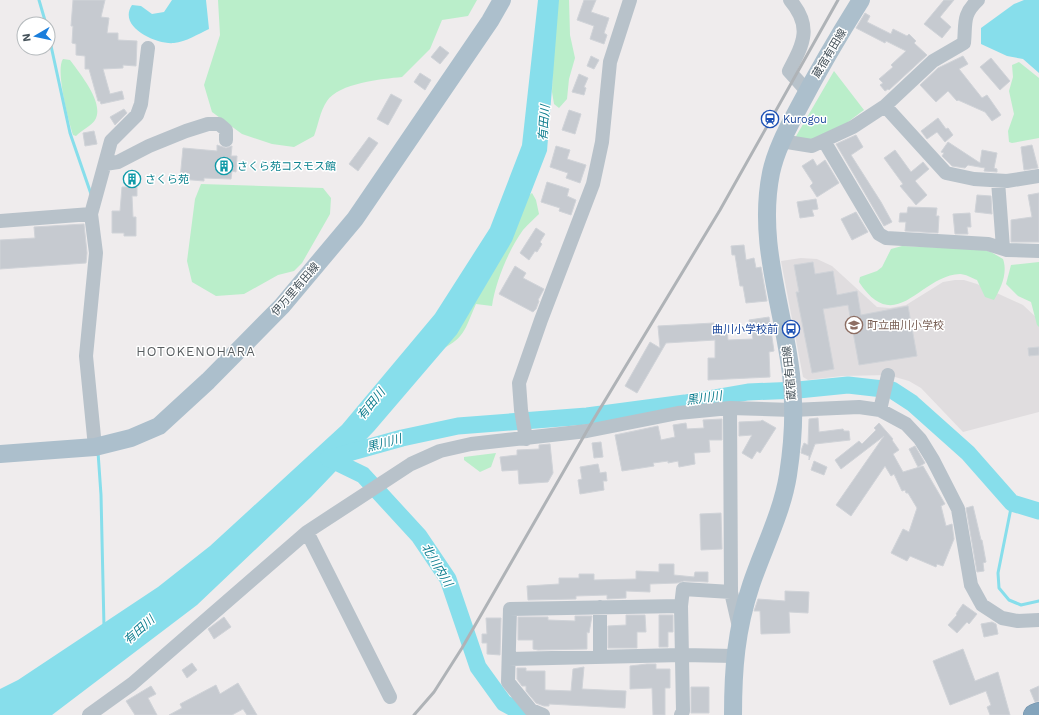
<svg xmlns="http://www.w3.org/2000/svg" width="1039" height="715" font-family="'Work Sans','Noto Sans JP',sans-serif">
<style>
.education{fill:#e0dddf}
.green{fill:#baeeca}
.water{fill:#87deeb}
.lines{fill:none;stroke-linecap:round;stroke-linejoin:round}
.stream{stroke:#87deeb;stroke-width:3}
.river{stroke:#87deeb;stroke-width:17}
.building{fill:#c6cad0;stroke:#d0d3d8}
.highway-casing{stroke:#6f8fa8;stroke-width:22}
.minor{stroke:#b8c2ca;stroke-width:14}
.major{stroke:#acbfcc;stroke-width:18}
.highway{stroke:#84a4bc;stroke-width:21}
.rail{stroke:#afb3b7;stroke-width:3}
.labels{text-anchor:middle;stroke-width:3;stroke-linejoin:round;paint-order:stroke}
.street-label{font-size:11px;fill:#45525a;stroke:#fff}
.transit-label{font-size:11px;fill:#164399;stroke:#fff;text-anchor:start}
.culture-label{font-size:11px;fill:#0d838f;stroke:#fff;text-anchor:start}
.education-label{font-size:11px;fill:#785e54;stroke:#fff;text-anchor:start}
.water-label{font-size:12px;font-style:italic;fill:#0e7e8f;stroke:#fff}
.quarter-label{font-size:13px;letter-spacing:1px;fill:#595e61;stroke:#fff}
</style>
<rect width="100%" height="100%" fill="#efeced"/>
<path class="education" d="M801,258L817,259L832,266L877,307L890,308L906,305L943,282L955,280H964L977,284L1023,305L1039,320V412L963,432L921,388L909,381L888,375L842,376L808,380L803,377L781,261Z"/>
<path class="green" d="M218,0H477L468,16L442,20L430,49L402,77C382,79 339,83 327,101C320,111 318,126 314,136L294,147L272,144L242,134L212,112L204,85L220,35Z
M555,0H569L570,35L575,58L569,79L567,99L559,108L554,104L552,92Z
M63,59L70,60C80,74 105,103 95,120C92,125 81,131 76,136L73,135C69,122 55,70 63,59Z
M1019,62L1039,78V138L1012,143L1009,142L1008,131L1014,114L1009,91L1013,77L1012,65Z
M834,71L864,110C842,126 824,144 795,138Z
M201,184L323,188L331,198L330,214L302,263L294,271L278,275L244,294L216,296L192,282L187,261L195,199Z
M532,193L536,200L539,214C534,219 528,224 523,230C509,249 495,283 492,306L476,304C464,331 465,339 436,352L523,200Z
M902,246L980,249L991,252L1003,259C1008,273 1001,288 994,300L985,297L977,280C972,278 965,274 960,274C920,275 896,338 859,282L860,277L877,271L882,267L891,249Z
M1039,262V327L1037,325L1031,302L1018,296L1006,284L1011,265Z
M496,453L491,467L480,472L464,460V457Z"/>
<path class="water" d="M172,0H206L209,29C198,34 186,42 174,43C157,45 117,27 132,5L141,6L152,14L164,12Z
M538,0H559L547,151L512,241L457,334L374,431L311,497L197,605L52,715H0V689L18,680L158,587L210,546L342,425L435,314L490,228L522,145Z
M1024,0H1039V73L1023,59L1007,56L981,44V28L1014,4Z"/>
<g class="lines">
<path class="stream" d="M39,0L46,24
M48,32L70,133L91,194
M98,452L101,495L104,627
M1012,503L998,573L999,588L1009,600L1021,605L1039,601"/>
<path class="river" d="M334,457L402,438L458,426L587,416L685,403L748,392L798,390L848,385L892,390L912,403L968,453L1012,503L1039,511
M328,458L363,475L419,536L448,579L478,667L504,703L526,715"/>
</g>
<path class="building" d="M73,0H105L101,17L109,18L107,33H118V40L137,41L136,66L123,65V68L103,69L110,94L122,91L124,99L101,104L100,101H98L89,69H85V56L76,55V44L72,43L73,26H71Z
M584,0H596L591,12L609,18L604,33L607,35L604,44L590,39L594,26L577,20Z
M944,0H954L940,17L951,27L942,38L924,24Z
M865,13L870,16L867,22L891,34L893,29L907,36L909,34L916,41L914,43L927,55L889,90L888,89L885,91L880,85L883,83L879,79L893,67L891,65L906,51L886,41L885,43L856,28Z
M440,46L449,53L440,64L431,57Z
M591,56L599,60L594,69L587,66Z
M963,56L968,64L959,69L982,98L987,95L1001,115L992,121L985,112L958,100L957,101L948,91L936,102L920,85L938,68Z
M991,58L1010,81L1000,90L980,67Z
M420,73L431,80L425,90L414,82Z
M579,74L588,78L584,87L586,88L584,95L572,92Z
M391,94L402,100L388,125L377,119Z
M124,109L127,113L115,125L110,117Z
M569,110L581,114L575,134L562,130Z
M938,118L946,129L948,128L953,135L945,142L937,132L927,139L921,131Z
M94,131L97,144L85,146L83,133Z
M856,135L863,147L851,155L881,202L892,222L884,226L836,144Z
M369,137L378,143L358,171L349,164Z
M948,142L980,163L982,150L997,153L994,168L997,169V172L984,171L985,168L968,165L965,168L952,166L942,156L944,153L941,152Z
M217,145L226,148L232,146L231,156H237L236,172L232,171L231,179L204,178V181L180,179L183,148L217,151Z
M1032,145L1038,168L1024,170L1021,147Z
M556,146L570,150L567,159L586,165L580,183L566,178L568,173L550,167Z
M895,150L911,172L923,162L929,169L915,181L927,195L916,205L900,186L903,184L884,158Z
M813,159L817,166L825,160L839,183L817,197L810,186L813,183L802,166Z
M127,172H137V196H132L133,217H136V236H124V233H112V211H120L122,187H127Z
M547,182L569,189L567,196L576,200L571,215L559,211L560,208L541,202Z
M1039,193V242H1011V220L1032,217L1028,195Z
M977,195L991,196L992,214L975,212Z
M816,199L818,209L812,210L814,216L800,218L797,202Z
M908,207L937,208L936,216H939L938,233L905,231L906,222H899L900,213H907Z
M856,212L868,232L852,240L841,219Z
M970,213L971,227H967L968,234H955L953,214Z
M84,224L87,253L86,263L0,269V240L35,238L34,227Z
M536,228L545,234L540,242L542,244L537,252L535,251L529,260L520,253Z
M744,245L746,260L754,258L756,268L761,267L767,301L746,303L743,286H740L735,255H732L731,246Z
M813,262L815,274L833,271L837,295L857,291L861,315L908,306L917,356L859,365L848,305L823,309L834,369L812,373L796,292H799L794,265Z
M515,266L526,273L523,278L544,289L538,300L539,301L536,309L533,312L499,294Z
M769,317L774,351L769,352L770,377L708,380V358H715V340L666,343L637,393L625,386L650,342L660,348L658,326L714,323V329L727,328L728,340L753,339L749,320Z
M1039,347V355L1029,356L1028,348Z
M818,418L819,432L843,429L844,431H849L850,440L815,444L809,460V456L801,453L802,448L804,443L808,445L809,419Z
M722,419V440H709L710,452L694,453L695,464L679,467L678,461L668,463V461L653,463L654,466L622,471L615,435L658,426L661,440L675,437L673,425L686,423L687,429L704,428L703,420Z
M762,420L776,428L760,453L757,451L752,459L742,453L752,435L739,436V422L761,421Z
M879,423L893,439L892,440L899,450L893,454L903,472L923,466L945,504L941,506L946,526L952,524L954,539L943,566L937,564L936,567L910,556L907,561L891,553L903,529L909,532L917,508L908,493H906L905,490L902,491L894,474L891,476L885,466L851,516L836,505L884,436L841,469L835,460L859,441L862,444L876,430L874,428Z
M601,442L603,457L594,458L592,443Z
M550,444L553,473L548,482L519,484L518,470L502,471L500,457L517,455V450L539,449V445Z
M915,446L925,463L918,467L909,449Z
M814,461L827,467L824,475L811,470Z
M598,464L600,473L606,472L607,481H603L604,490L580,494L578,480L582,479L580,467Z
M973,506L981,540H982L986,562L983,563L984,571L977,572L966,508Z
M721,513L722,549L701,550L700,514Z
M659,564H674V575L694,577L695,572H708V582L684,581L677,583L650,584V592L626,591V598L607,599V595L576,596V599L528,600L527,586L559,584V578H579V574H594V580L636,579V571L659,572Z
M785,591L809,592L808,613L789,612L790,633L761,634L760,611H754L758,599L785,601Z
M963,604L977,614L969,624L967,622L957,633L948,625L957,615L956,614Z
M626,615H645L646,632H637V648H608V626L626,625Z
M659,615H673V632H668V647H659Z
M575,616H592L589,633L587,632V649L538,650L533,649V640H518V617H548V620L575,621Z
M224,617L231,627L214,639L208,629Z
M486,618H501L500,655L487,654V643H482V634H487Z
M992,622L996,624L998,634L984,637L981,624Z
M963,649L975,681L998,672L1010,715H990L987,707L991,705L986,691L950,705L933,661Z
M192,663L197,670L187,678L182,670Z
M647,664H656V669H670V688H665V715H653L652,688L630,689V666Z
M584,667L582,689L626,691L625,708L549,704V706H544L536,703L526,691V686H522L517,679V668H526V671H545V690L571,691L573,669Z
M238,683L257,715H247L243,709L232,715H169L182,708L180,704L216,685L220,694Z
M151,686L156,694L148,698L157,715H135L126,701Z
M1039,686V701L1035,702L1030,690Z
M691,687H709V713H691Z"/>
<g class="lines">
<defs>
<path id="highway" d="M1034,715L1039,713"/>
</defs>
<use href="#highway" class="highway-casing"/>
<path class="minor" d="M790,0C813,27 803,44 789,71L807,91
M885,106L933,61L964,43C966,23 962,15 978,0
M781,141L812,146L853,127L885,106L946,173L974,179L1007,181L1039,176
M824,141L879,234L886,238L988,244L1007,250L1039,251
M105,164L118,162L149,146L186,131L208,124H219L226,130V140
M998,181L1003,248
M0,221L91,214
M730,408L731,592L739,627
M880,410L888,375
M526,439L521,410L519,383L541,320L593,184L602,142L610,62L630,0
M95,447L86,356L96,253L91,214L111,141L137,115L141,104L148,48
M307,532L390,697
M600,607V657
M509,659L682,655L735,656
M89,715L132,684L307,532L411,464L440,451L471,444L587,431L678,413L730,408L792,410L859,407L880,410L906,424L920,439L933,460L958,509L971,585L982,605L1002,618L1018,621L1039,620
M543,715L531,710L508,682L510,609L681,606
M681,715L683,711L681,606L683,589L731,592"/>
<path class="major" d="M0,454L95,447L131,438L159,426L208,381L282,306L355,219L490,21L502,0
M733,715C733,669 736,630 751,585C763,549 782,513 788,475C793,443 795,406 791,374C783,306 757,242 771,173C776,149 788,128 799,107C818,71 839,35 861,0"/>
<use href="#highway" class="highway"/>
<path class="rail" d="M414,715L434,692L462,648L592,422L720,210L838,0"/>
</g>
<defs>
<symbol id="station-ring" viewBox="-11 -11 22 22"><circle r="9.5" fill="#fff" stroke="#1a4fb4" stroke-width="1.5"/><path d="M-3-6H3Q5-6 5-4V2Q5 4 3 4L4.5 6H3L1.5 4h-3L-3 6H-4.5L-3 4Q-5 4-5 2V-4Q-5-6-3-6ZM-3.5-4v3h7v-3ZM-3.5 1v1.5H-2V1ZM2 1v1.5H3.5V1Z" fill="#1a4fb4"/></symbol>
<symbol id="building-ring" viewBox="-11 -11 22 22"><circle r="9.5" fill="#fff" stroke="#0f9aa8" stroke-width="1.5"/><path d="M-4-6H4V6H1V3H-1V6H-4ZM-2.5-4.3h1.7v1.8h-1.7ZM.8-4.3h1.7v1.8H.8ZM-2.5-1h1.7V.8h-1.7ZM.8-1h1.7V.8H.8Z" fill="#0f9aa8"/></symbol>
<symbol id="school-ring" viewBox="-11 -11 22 22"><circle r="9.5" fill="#fff" stroke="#8d6e63" stroke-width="1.5"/><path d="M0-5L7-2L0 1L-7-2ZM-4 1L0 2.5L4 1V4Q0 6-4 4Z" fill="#8d6e63"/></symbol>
<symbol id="bus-ring" viewBox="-11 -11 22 22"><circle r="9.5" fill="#fff" stroke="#1a4fb4" stroke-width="1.5"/><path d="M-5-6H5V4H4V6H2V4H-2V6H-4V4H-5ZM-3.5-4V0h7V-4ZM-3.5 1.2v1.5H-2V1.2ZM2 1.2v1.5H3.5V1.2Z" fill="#1a4fb4"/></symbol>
</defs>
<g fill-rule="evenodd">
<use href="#station-ring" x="760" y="109" width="20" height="20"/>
<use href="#building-ring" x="214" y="156" width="20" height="20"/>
<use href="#building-ring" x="122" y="169" width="20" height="20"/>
<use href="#school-ring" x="844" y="315" width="20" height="20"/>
<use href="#bus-ring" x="781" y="319" width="20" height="20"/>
</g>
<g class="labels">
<g class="street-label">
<text transform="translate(829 53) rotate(-59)" y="4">蔵宿有田線</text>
<text transform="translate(295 289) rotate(-49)" y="4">伊万里有田線</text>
<text transform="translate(789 373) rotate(-96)" y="4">蔵宿有田線</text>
</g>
<g class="transit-label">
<text x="783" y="123">Kurogou</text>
<text x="778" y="333" text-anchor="end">曲川小学校前</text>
</g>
<g class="culture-label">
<text x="237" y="170">さくら苑コスモス館</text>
<text x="145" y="183">さくら苑</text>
</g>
<g class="education-label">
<text x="867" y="329">町立曲川小学校</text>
</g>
<g class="water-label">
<text transform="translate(544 123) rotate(-86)" y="4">有田川</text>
<text transform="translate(704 398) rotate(-8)" y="4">黒川川</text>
<text transform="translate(371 404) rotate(-51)" y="4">有田川</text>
<text transform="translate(384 443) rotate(-15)" y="4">黒川川</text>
<text transform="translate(437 565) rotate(59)" y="4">北川内川</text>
<text transform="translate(139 630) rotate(-42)" y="4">有田川</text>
</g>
<g class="quarter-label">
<text x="196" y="356">HOTOKENOHARA</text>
</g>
</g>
<g transform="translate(36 36) rotate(261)"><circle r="19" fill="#ffffff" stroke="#b5babd"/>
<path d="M0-3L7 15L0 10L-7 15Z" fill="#1a7edc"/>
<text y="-6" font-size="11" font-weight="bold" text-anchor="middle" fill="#45525a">N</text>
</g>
</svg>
